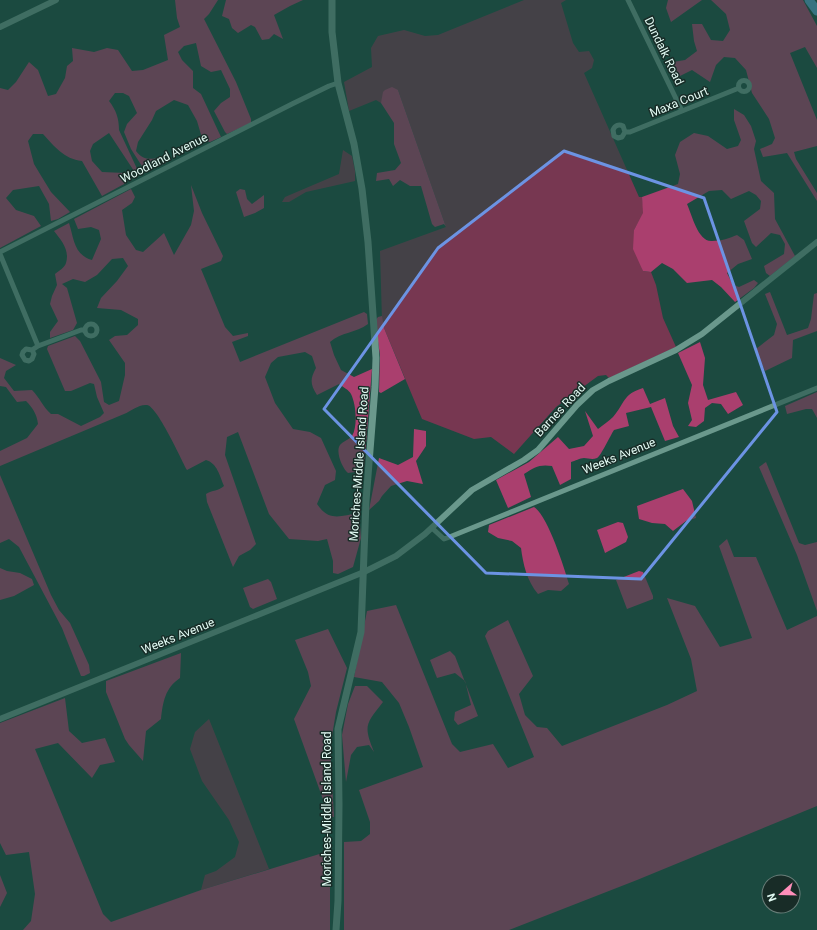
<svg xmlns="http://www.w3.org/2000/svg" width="817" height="930" font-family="Roboto,sans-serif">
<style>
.green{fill:#773751}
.forest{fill:#aa3f6e}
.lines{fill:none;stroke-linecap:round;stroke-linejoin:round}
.minor{stroke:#6a988c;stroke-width:5}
.tertiary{stroke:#6a988c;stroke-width:6}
.secondary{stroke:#6a988c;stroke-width:7}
.motorway{stroke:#59a4d0;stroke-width:9}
.marked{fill:none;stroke:#6c93e3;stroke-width:3;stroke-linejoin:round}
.labels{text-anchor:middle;stroke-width:3;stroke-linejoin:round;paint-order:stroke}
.street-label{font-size:12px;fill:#e2faf3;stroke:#182c27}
</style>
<rect width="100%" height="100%" fill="#1c4a40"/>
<path class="green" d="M524,0H566L561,3L573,43L579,52L589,51L594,60L592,68L584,73L639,197H642L644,213L634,230L643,271L651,272L656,285L663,318L676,347L609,378L606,375L598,376L556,407L514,454L491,437L474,439L422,419L384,328L382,320L380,251L446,227L398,90L381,103L376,100L349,111L344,82L372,67L371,48L378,36L404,30L425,36L438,35Z
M343,150L352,156L355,171V181L306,192L289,202H282L285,197L339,174Z
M209,719L269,869L201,890L205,875L216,871L235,857L239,842L229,820L202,781L190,749L195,732Z"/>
<path class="forest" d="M175,0H218L209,14L204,19L236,82L251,119V123L227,134L225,132L214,111L221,103L230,97V89L221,70L211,72L201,66L196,43L184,46L178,52L182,60L193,71V88L201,94L221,137L210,142L205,141L202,138L197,121L188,105L174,100L156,111L152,120L138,142L136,151C144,161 149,159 161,158L166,163L145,171L131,149L124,132L127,124L137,113L129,96L123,93H115L109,101C116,110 119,118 119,130L139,173L136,174L109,133L93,144L90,151L92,161L102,172L125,173L126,183L102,196L82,161C64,159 54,146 43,134H33L28,141L34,164L40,174L51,192L70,212L58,219L51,221L49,204L39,186L13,190L6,198L16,210L34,216L41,226L0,248V88L8,90L16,82L29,62L38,70L48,96L56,94L65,78L67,66L73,61L72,48L94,52L107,48L118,50L132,71L143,70L168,60L164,35L180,27L177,18Z
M226,0H303L290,6L274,15L283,39L274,34L269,39L262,40L255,27L251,25L238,33L232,28L229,19L222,16Z
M668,0H702L671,22L666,8Z
M711,0H803L817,26V68L805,47L790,53L817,120V146L794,152L796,159L817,193V201L787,153L763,157L760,149L772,144L775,138L769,119L752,93L746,70L735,58L724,57L716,65L710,82L692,70L676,78L672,71L673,62L685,60L697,51L694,41L692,24H702L711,40L723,41L730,30L726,14Z
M392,87L398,90L446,227L444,224L435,227L432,224L421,186H410L400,180L393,186L389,179L376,181L377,173L395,170L401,163L394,144V123L381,103L383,92L385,90Z
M734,109L744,115L751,126L756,141L754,149L761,181L774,193L775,219L795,256L770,276L766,273L764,266L784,254L785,244L780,235L771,233L756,247L752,243L744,221L760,209L761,201L756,195L749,191L731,199L722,190L709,191L687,204C692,215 698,242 712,241C721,241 730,238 737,235L744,240L752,259L738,264L727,273L733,285L739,287L754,280L758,283L754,288L735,302L721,287L712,280L687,283L673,269L662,263L651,272L643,271L633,249L634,230L643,213L642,197L678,184L680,174L675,155L680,142L694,133L708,136L727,149L738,146L741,140L734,120Z
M191,185L202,213L223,256L221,261L201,269L225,327L233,336L248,333V336L232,342L240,362L364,312L367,314L368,324C356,333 341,332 330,342L334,355L341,370L354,377L372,369L364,468L362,471L348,473C343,469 335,452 340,445C343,441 349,440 352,436C358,426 356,404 351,394C349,390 343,387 339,384L317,395C310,384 310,379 316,368L312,356L305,352L278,357L271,363L265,377L275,403L293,429L310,432L321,438L336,471L335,480L325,485L317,504C329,522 340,516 359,513L361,538L353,567L338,574L333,573V561L327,539L318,541L289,539L269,514L238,432L227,437L225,455L256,544L250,550L239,556L233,567L207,502L206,494C212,490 219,491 224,486C220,476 217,463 206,460L187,470C181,459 157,406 147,405C139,404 131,411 124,414L0,466V451L27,438L38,424C37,414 32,407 26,401L17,402L6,387L0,386V358L16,365L6,371L4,378L14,391L32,390C40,398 43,407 51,414H58L81,426L100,417L104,413L97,397L94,384L90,383L71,391H65L47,349L48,346L75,336L80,341L101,382L104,402L109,405L119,401L125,375V363L109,340L115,336L127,335L138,325V319L121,310L97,308L101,298L117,281L128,266L123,258L112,259L97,275L85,282L73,279L62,284L67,288L77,323L73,330L50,338V332L58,321L50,304L52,296L57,285L55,274C59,271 65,267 66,263C70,250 61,240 54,231L69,223C74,239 74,255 92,260L101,239L99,230L91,227L78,229L74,219L131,189L135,197L132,203L122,210L126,235L136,250L143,252L164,233L174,255L191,225L194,211Z
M240,189L245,190L247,199L252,204L264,195V208L255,213L244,217L236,192Z
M770,292L787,335L808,328L811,319L814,294L817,293V331L793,340L792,358L765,371L759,358L756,349L774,335L777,324L765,294Z
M382,316L384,328L405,379L381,393L379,392L380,355L375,321L378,317Z
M700,342L705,358L703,385L708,400L736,392L743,405L728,414L721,404L712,403L705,408L704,421L696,427L688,426L692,420L688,403L692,385L678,353Z
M643,388L650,404L665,398L673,426L679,437L665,441L651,407L626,413L629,426L614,430C610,436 601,456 597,458C592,460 588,458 584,458C580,458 575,461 571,462V479L560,485L552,466C540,464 534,467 524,474L531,497L508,508L496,480L529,462L558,437L569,449L584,446L593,436L585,411L598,429C603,425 609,421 613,417C625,403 623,394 643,388Z
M817,392V418L812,409H806L787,414L785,406Z
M414,429L426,431V446L416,461L423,484L407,481L391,486L382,496L379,501L369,510L379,458L398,465L413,457Z
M766,462L799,543L805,545L817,542V611L797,555L759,467Z
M0,475L51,595L59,610L70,623L89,665L90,673L84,676H81L62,628L19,547L9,539L0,543Z
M683,489L692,501L696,518L686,521L673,531L665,524L652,523L639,519L637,506Z
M534,507C548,516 564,567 569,584L561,591L548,590L538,594C527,581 523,564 521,548L512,541L498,538L488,532L489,525Z
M618,522L623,523L628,537L626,542L605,553L597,530Z
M727,539L734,557H756L787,630L817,616V806L637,880L509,930H344V842L361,841L370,834V822L359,790L423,767L409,727L399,703L382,682L354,677L367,611L396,605L452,744L460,752L493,744L508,768L534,757L485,636L488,631L508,620L533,676L519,694L525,715L537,727L547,728L562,746L667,705L697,691L691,659L667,598L695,606L720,647L752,638L719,546Z
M0,568L7,571L20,573L32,579L34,585L14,596L0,600Z
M639,571L643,572L653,596V599L627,609L616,580Z
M268,579L271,582L277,599L253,609L250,607L243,588Z
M328,629L347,668L336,712L330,748L334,817L329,816L294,719L311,686L308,672L295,640Z
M450,651L455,656L478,716L458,725L454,720L455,712L471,705L465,681L455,673L437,678L430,660Z
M181,653L180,678C165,688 163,702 161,719L146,731L143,761L129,745L125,739L106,692V681Z
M355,686H367L383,702C366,724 363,725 374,752L369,745L357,747L351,755L346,782L342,735L348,704Z
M65,698L69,731L82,743L105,738L115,762L100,765L92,778L58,743L35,749L103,914L111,922L201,890L326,852L330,860V930H23L31,921L35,894L29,852L6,855L0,843V723Z
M0,875L7,893L0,907Z"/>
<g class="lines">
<path class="minor" d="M628,0L682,111
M738.5 86a5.5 5.5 0 1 1 11 0a5.5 5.5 0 1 1-11 0Z
M625,132L623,126C619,124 615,125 613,130L614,136L618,138L622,137L625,132H630L739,88
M0,252L292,104L329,86L338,83
M0,254L38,346
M85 330a6 6 0 1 1 12 0a6 6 0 1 1-12 0Z
M32,350L34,354L32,359L29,361L25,360L22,355L23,352L26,349L32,350L38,346L81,330H85
M432,528L444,539L447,538L817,388"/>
<path class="tertiary" d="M0,27L56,0
M0,719L364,572L396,556L425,534L472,490L524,460L538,450L577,405L593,390L609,381L676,350L702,334L817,242"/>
<path class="secondary" d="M332,0V32L338,83L354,144L362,189L368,242L376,358L375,387L366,501L361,632L338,729L339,804L338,901L336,930"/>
<path class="motorway" d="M809,0L817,11"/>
</g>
<path d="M0 0H817V930H0ZM564,151L704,198L777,412L641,579L486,573L324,409L438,248Z" fill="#1c4a40" fill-opacity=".55" fill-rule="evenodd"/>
<path class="marked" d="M564,151L704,198L777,412L641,579L486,573L324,409L438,248Z"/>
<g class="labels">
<g class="street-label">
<text transform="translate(664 51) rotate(64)" y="4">Dundalk Road</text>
<text transform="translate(679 102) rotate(-22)" y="4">Maxa Court</text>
<text transform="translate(164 158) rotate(-27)" y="4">Woodland Avenue</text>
<text transform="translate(560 410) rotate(-47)" y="4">Barnes Road</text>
<text transform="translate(619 456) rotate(-22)" y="4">Weeks Avenue</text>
<text transform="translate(359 464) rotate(-86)" y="4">Moriches-Middle Island Road</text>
<text transform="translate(178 636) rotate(-22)" y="4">Weeks Avenue</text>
<text transform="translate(327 809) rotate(-90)" y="4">Moriches-Middle Island Road</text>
</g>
</g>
<g transform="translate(781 894) rotate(250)"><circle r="19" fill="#182c27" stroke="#697e79"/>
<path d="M0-3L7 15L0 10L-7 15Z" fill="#ff8eba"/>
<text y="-6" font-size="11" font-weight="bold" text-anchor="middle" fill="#e2faf3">N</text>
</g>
</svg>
